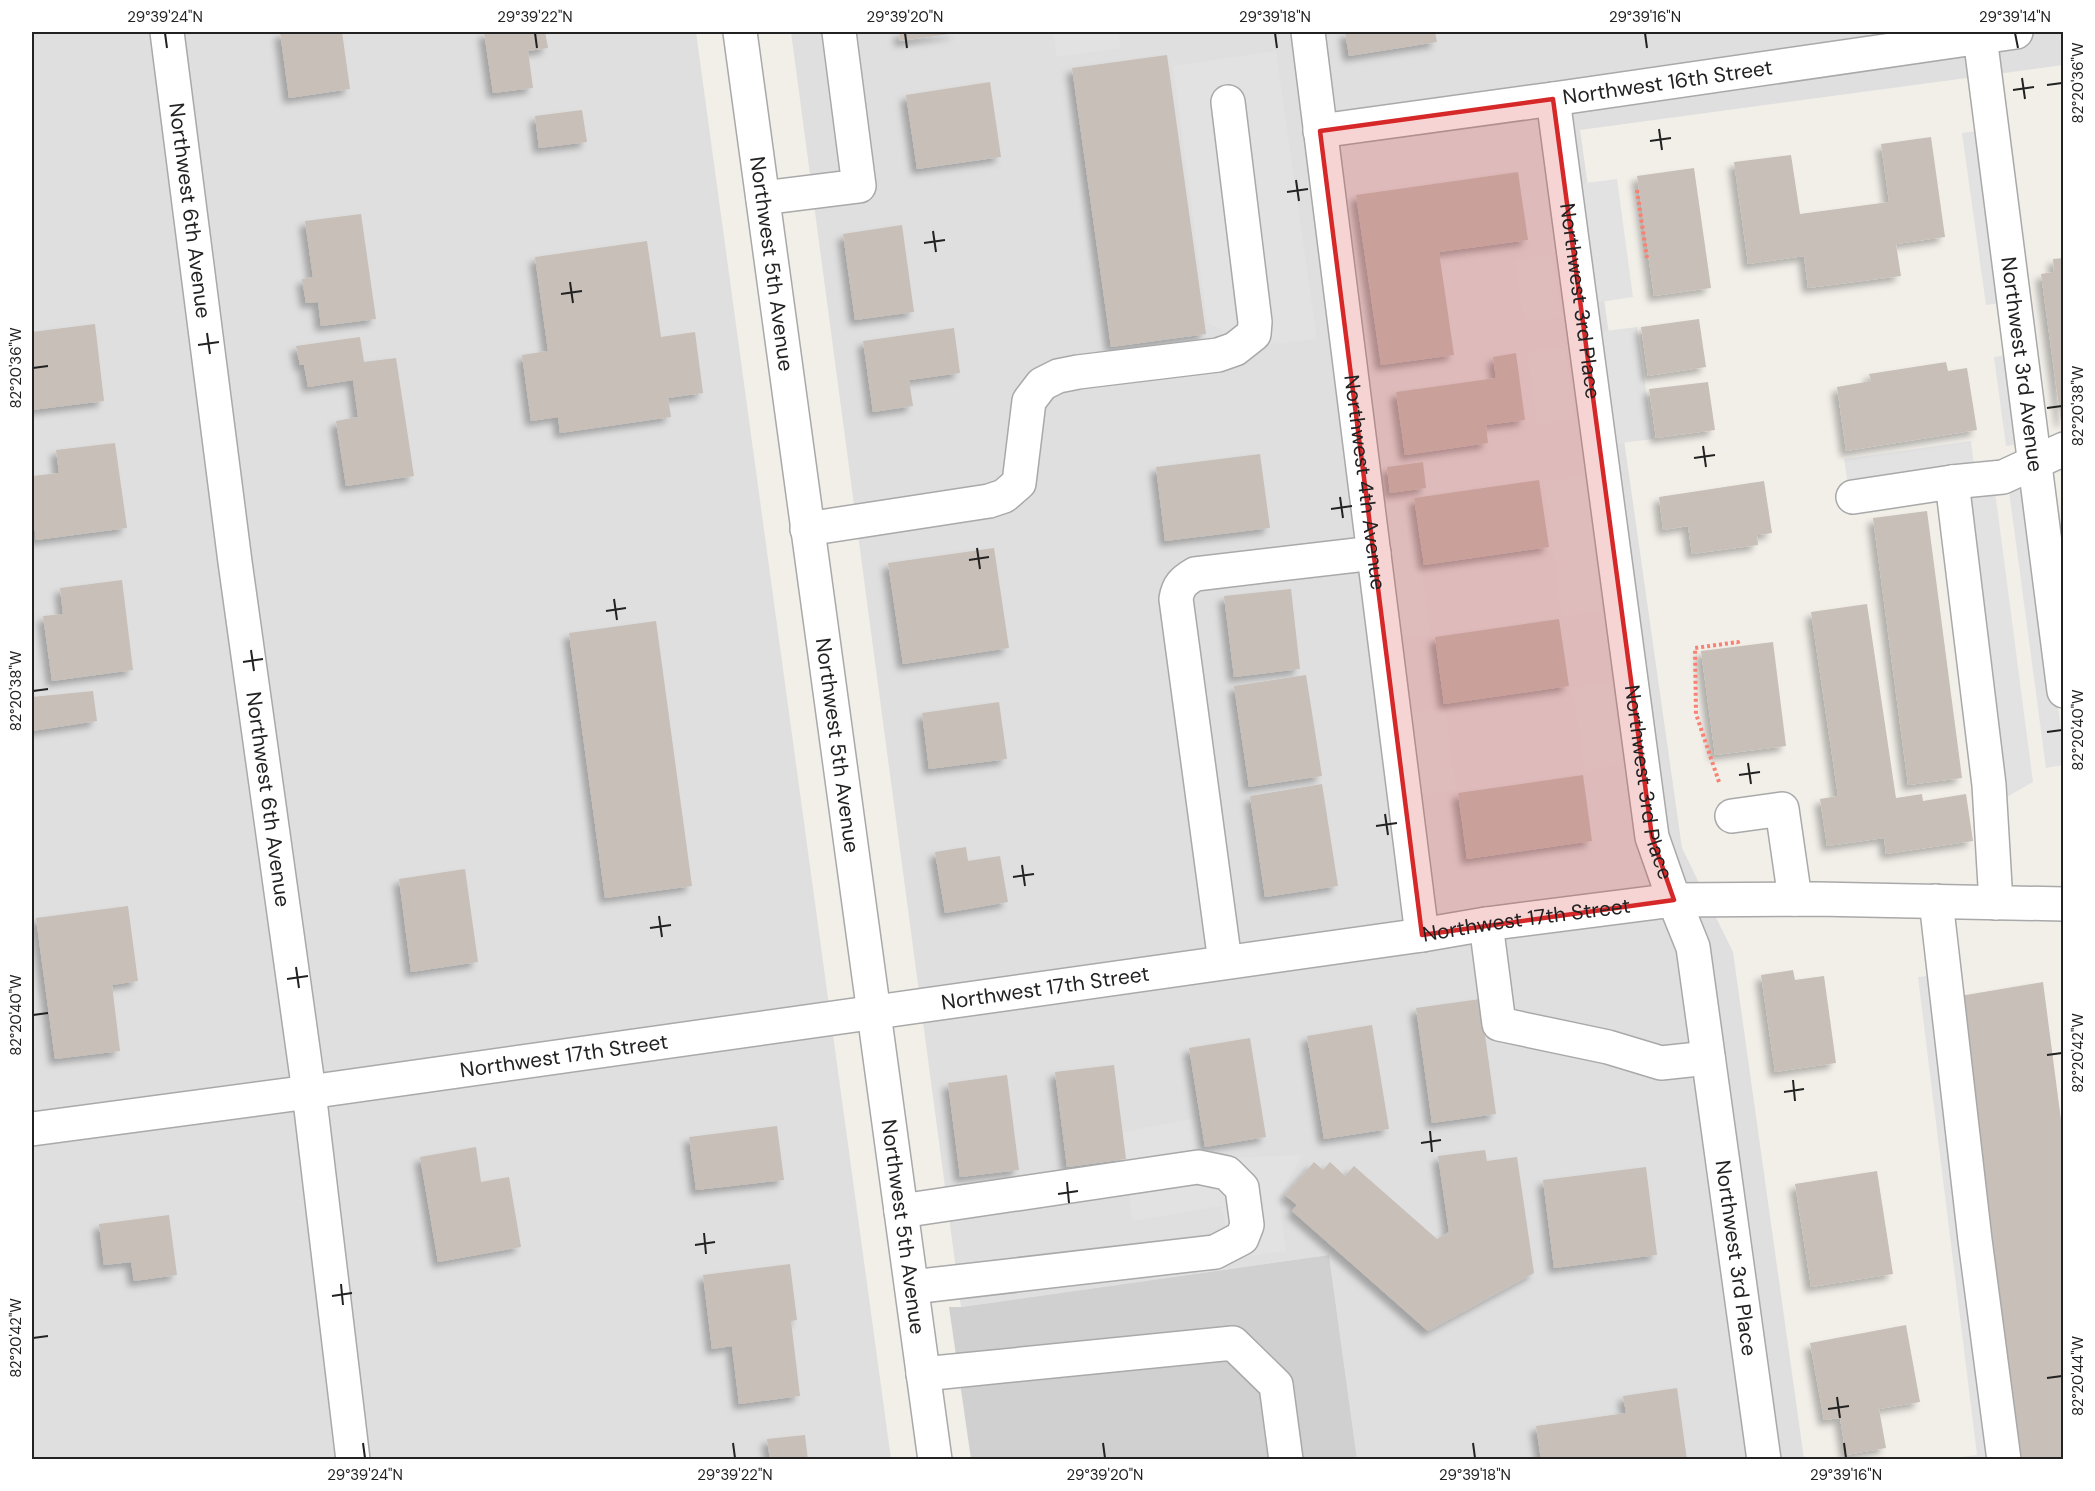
<svg xmlns="http://www.w3.org/2000/svg" width="2095" height="1491" font-family="'DM Sans',sans-serif">
<style>
.residential{fill:#e0dfdf}
.religious{fill:#d0d0d0}
.parking{fill:#e2e2e2}
.building{fill:#c7bfb8;filter:url(#shadow)}
.lines{fill:none;stroke-linecap:round;stroke-linejoin:round}
.minor-casing{stroke:#a9a9a9;stroke-width:36}
.path{stroke:#fa8072;stroke-width:4;stroke-dasharray:3 3;stroke-linecap:butt}
.minor{stroke:#fff;stroke-width:33}
.marked{fill:#d62828;fill-opacity:0.2;stroke:#d62828;stroke-width:4.5;stroke-linejoin:round}
.ticks{fill:none;stroke:#222;stroke-width:2}
.labels{text-anchor:middle;stroke-width:4.5;stroke-linejoin:round;paint-order:stroke}
.street-label{font-size:21px;fill:#222;stroke:#fff}
.neatline{fill:none;stroke:#222;stroke-width:2}
.ticks-label{font-size:15px;text-anchor:middle;fill:#222}
</style>
<defs>
<filter id="shadow"><feDropShadow dx="-5.5" dy="5.5" stdDeviation="3" flood-color="#0004"/></filter>
</defs>
<rect width="100%" height="100%" fill="#f2efe9"/>
<path class="residential" d="M32,32H696L891,1459H32Z
M791,32H2063V65L1580,130L1682,848L1733,952L1804,1459H1357L1329,1255L961,1307Z"/>
<path class="religious" d="M1329,1255L1357,1459H971L949,1307H961Z"/>
<path class="parking" d="M1053,32H1118L1121,48L1057,57Z
M1276,51L1317,339L1263,345L1207,323L1173,66Z
M1984,130L2008,302L1986,305L1962,133Z
M1617,179L1633,297L1594,303L1578,184Z
M1552,255L1561,317L1524,322L1515,260Z
M1637,327L1653,439L1614,444L1598,332Z
M1565,348L1575,419L1537,424L1527,352Z
M2015,354L2026,443L2006,446L1994,357Z
M1971,441L1974,466L1848,484L1844,459Z
M1584,476L1602,611L1562,616L1544,482Z
M2029,488L2063,744V765L2046,768L2009,491Z
M1995,491L2033,782L1998,802L1980,851L1937,494Z
M1413,500L1430,634L1394,640L1376,505Z
M1611,683L1623,764L1585,770L1572,688Z
M1445,708L1456,790L1418,795L1407,713Z
M1948,974L2008,1459H1944L1977,1455L1918,977Z
M1197,1118L1202,1159L1302,1155L1279,1198L1286,1251L1235,1258L1221,1206L1132,1221L1122,1132Z"/>
<path class="building" d="M280,32H342L350,89L289,98Z
M484,32H545L548,48L528,51L533,88L493,93Z
M899,32H956V33L900,41Z
M1345,32H1435L1437,42L1349,56Z
M1167,55L1206,334L1111,347L1072,68Z
M990,82L1001,157L917,169L906,95Z
M582,110L587,142L539,148L535,116Z
M1931,137L1945,237L1896,244L1901,276L1808,288L1804,256L1748,264L1734,162L1791,155L1800,214L1889,202L1881,144Z
M1694,168L1711,288L1654,296L1637,176Z
M1518,172L1528,240L1439,252L1454,355L1381,365L1356,195Z
M361,214L376,319L321,326L318,302L306,303L302,279L313,277L305,221Z
M902,225L914,312L855,320L843,234Z
M647,241L661,337L695,332L703,393L668,398L671,417L560,433L558,417L531,421L522,355L548,351L535,257Z
M2064,258V421L2061,422L2041,274L2054,272L2053,259Z
M1699,319L1706,367L1648,376L1641,327Z
M95,324L104,401L32,410V332Z
M954,328L960,373L909,380L913,406L873,412L863,341Z
M360,337L364,362L396,358L414,476L346,486L336,421L358,417L353,380L308,387L304,365H300L296,346Z
M1516,353L1525,420L1486,425L1488,443L1405,455L1396,392L1496,378L1493,357Z
M1946,362L1948,371L1967,368L1977,430L1846,451L1837,387L1871,381L1869,374Z
M1708,382L1715,430L1656,438L1649,389Z
M115,443L127,528L36,540L32,506V476L59,473L56,450Z
M1260,454L1270,528L1165,541L1156,467Z
M1423,462L1426,488L1390,493L1387,467Z
M1539,480L1549,547L1424,565L1414,498Z
M1764,481L1772,533L1757,535L1758,545L1692,554L1688,526L1663,530L1659,497Z
M1927,511L1962,778L1908,785L1873,518Z
M994,548L1009,648L903,664L888,563Z
M122,580L133,670L52,681L43,616L63,614L60,588Z
M1291,589L1300,669L1234,677L1224,596Z
M1867,604L1896,798L1922,794L1923,801L1966,794L1973,841L1886,854L1884,838L1827,846L1820,799L1838,796L1811,612Z
M1559,619L1569,686L1444,704L1435,637Z
M656,621L692,886L605,898L569,633Z
M1773,642L1786,746L1715,755L1701,651Z
M1306,675L1322,776L1249,787L1234,686Z
M93,691L97,721L32,731V697Z
M999,702L1007,759L929,769L922,713Z
M1583,775L1592,841L1467,859L1458,793Z
M1322,784L1338,886L1265,897L1250,796Z
M966,847L968,861L1000,856L1008,902L945,913L935,852Z
M465,869L478,962L411,972L399,879Z
M128,906L138,981L112,985L120,1051L55,1059L36,918Z
M1793,970L1795,980L1824,976L1836,1063L1775,1072L1761,975Z
M2043,982L2064,1143V1460H2021L1960,996Z
M1480,999L1496,1114L1432,1123L1416,1008Z
M1372,1025L1389,1129L1324,1139L1307,1036Z
M1250,1038L1266,1137L1205,1147L1189,1048Z
M1114,1065L1126,1159L1067,1167L1055,1072Z
M1007,1075L1019,1170L960,1177L948,1083Z
M777,1126L784,1180L696,1190L689,1137Z
M476,1147L481,1182L509,1177L521,1247L438,1262L420,1157Z
M1485,1150L1487,1161L1517,1157L1534,1273L1428,1331L1292,1211L1297,1205L1285,1195L1314,1162L1323,1170L1330,1162L1345,1176L1354,1166L1437,1239L1449,1232L1438,1156Z
M1646,1167L1657,1255L1554,1268L1543,1180Z
M1877,1171L1893,1274L1811,1287L1795,1184Z
M169,1215L177,1275L134,1281L131,1262L104,1265L99,1224Z
M790,1264L797,1320L791,1321L800,1396L739,1404L732,1346L712,1349L703,1275Z
M1906,1325L1920,1402L1879,1409L1886,1448L1846,1455L1840,1418L1824,1420L1810,1343Z
M1677,1388L1687,1460H1541L1536,1426L1626,1413L1623,1396Z
M805,1435L808,1460H770L767,1439Z"/>
<g class="lines">
<defs>
<g id="minor">
<path id="s1" d="M167,32L235,562L309,1092L353,1460"/>
<path id="s2" d="M740,32L935,1460"/>
<path id="s3" d="M1308,32L1422,935"/>
<path id="s4" d="M1980,37L2064,691"/>
<path id="s5" d="M1553,99L1652,837L1674,900L1693,947L1764,1460"/>
<path id="s6" d="M1320,131L1553,99L2016,32"/>
<path d="M763,198L859,186L839,32"/>
<path d="M1952,482L1989,785L1996,903"/>
<path d="M1853,497L1952,482L2003,477L2064,449"/>
<path d="M807,529L989,501L1004,496L1019,483L1029,401L1042,384L1058,376L1078,372L1218,355L1235,349L1254,334L1255,322L1228,102"/>
<path d="M1732,816L1782,809L1795,899"/>
<path d="M1936,901L1975,1240L2004,1460"/>
<path d="M1486,924L1499,1024L1608,1047L1661,1063L1708,1058"/>
<path d="M1225,962L1176,599C1178,586 1183,581 1195,574L1374,553"/>
<path id="s7" d="M32,1129L309,1092L1422,935L1486,924L1674,900L1817,899L2064,904"/>
<path d="M901,1211L1198,1167L1227,1173L1242,1188L1247,1225L1242,1238L1215,1252L912,1287"/>
<path d="M923,1374L1233,1343L1276,1385L1286,1460"/>
</g>
</defs>
<use href="#minor" class="minor-casing"/>
<path class="path" d="M1637,190L1647,258
M1719,782L1696,714L1695,648L1738,642L1739,646"/>
<use href="#minor" class="minor"/>
</g>
<path class="marked" d="M1553,99L1652,837L1674,900L1422,935L1320,131Z"/>
<path class="ticks" d="M165,33L167,48M535,33L537,48M905,33L907,48M1275,33L1277,48M1645,33L1647,48M2015,33L2018,48M2022,78L2025,99M2047,85L2062,83M2013,90L2034,87M1659,129L1662,150M1650,141L1671,138M1296,180L1299,201M1287,192L1308,189M933,231L936,252M924,243L945,240M570,282L573,303M561,294L582,291M207,333L210,354M198,345L219,342M33,368L48,366M2047,408L2062,406M1703,446L1706,467M1694,458L1715,455M1340,497L1343,518M1331,509L1352,506M977,548L980,569M969,560L989,557M614,599L617,620M606,611L626,608M251,650L254,671M243,662L263,659M33,691L48,689M2047,732L2062,730M1748,763L1751,784M1739,775L1760,772M1385,814L1388,835M1376,826L1397,823M1022,865L1025,886M1013,877L1034,874M659,916L662,937M650,928L671,925M296,967L299,988M287,979L308,976M33,1015L48,1013M2047,1055L2062,1053M1793,1080L1795,1101M1784,1092L1804,1089M1430,1131L1432,1152M1421,1143L1441,1140M1067,1182L1069,1203M1058,1194L1078,1191M704,1233L706,1254M695,1245L715,1242M341,1284L343,1305M332,1296L352,1293M33,1338L48,1336M2047,1378L2062,1376M1837,1397L1840,1418M1828,1409L1849,1406M363,1443L365,1458M733,1443L735,1458M1103,1443L1105,1458M1473,1443L1475,1458M1844,1443L1846,1458"/>
<g class="labels">
<g class="street-label">
<text dy="7" stroke="none"><textPath href="#s6" startOffset="351">Northwest 16th Street</textPath></text>
<text dy="7" stroke="none"><textPath href="#s1" startOffset="180">Northwest 6th Avenue</textPath></text>
<text dy="7" stroke="none"><textPath href="#s2" startOffset="234">Northwest 5th Avenue</textPath></text>
<text dy="7" stroke="none"><textPath href="#s5" startOffset="204">Northwest 3rd Place</textPath></text>
<text dy="7" stroke="none"><textPath href="#s4" startOffset="330">Northwest 3rd Avenue</textPath></text>
<text dy="7" stroke="none"><textPath href="#s3" startOffset="454">Northwest 4th Avenue</textPath></text>
<text dy="7" stroke="none"><textPath href="#s2" startOffset="720">Northwest 5th Avenue</textPath></text>
<text dy="7" stroke="none"><textPath href="#s5" startOffset="690">Northwest 3rd Place</textPath></text>
<text dy="7" stroke="none"><textPath href="#s1" startOffset="774">Northwest 6th Avenue</textPath></text>
<text dy="7" stroke="none"><textPath href="#s7" startOffset="1509">Northwest 17th Street</textPath></text>
<text dy="7" stroke="none"><textPath href="#s7" startOffset="1023">Northwest 17th Street</textPath></text>
<text dy="7" stroke="none"><textPath href="#s7" startOffset="537">Northwest 17th Street</textPath></text>
<text dy="7" stroke="none"><textPath href="#s2" startOffset="1206">Northwest 5th Avenue</textPath></text>
<text dy="7" stroke="none"><textPath href="#s5" startOffset="1176">Northwest 3rd Place</textPath></text>
</g>
</g>
<rect width="2095" height="1491" fill="none" stroke="#ffffff" stroke-width="66"/>
<rect x="33" y="33" width="2029" height="1425" class="neatline"/>
<g class="ticks-label">
<text x="165" y="22">29°39'24"N</text>
<text x="535" y="22">29°39'22"N</text>
<text x="905" y="22">29°39'20"N</text>
<text x="1275" y="22">29°39'18"N</text>
<text x="1645" y="22">29°39'16"N</text>
<text x="2015" y="22">29°39'14"N</text>
<text transform="translate(2078 83) rotate(-90)" y="5">82°20'36"W</text>
<text transform="translate(16 368) rotate(-90)" y="5">82°20'36"W</text>
<text transform="translate(2078 406) rotate(-90)" y="5">82°20'38"W</text>
<text transform="translate(16 691) rotate(-90)" y="5">82°20'38"W</text>
<text transform="translate(2078 730) rotate(-90)" y="5">82°20'40"W</text>
<text transform="translate(16 1015) rotate(-90)" y="5">82°20'40"W</text>
<text transform="translate(2078 1053) rotate(-90)" y="5">82°20'42"W</text>
<text transform="translate(16 1338) rotate(-90)" y="5">82°20'42"W</text>
<text transform="translate(2078 1376) rotate(-90)" y="5">82°20'44"W</text>
<text x="365" y="1480">29°39'24"N</text>
<text x="735" y="1480">29°39'22"N</text>
<text x="1105" y="1480">29°39'20"N</text>
<text x="1475" y="1480">29°39'18"N</text>
<text x="1846" y="1480">29°39'16"N</text>
</g>
</svg>
